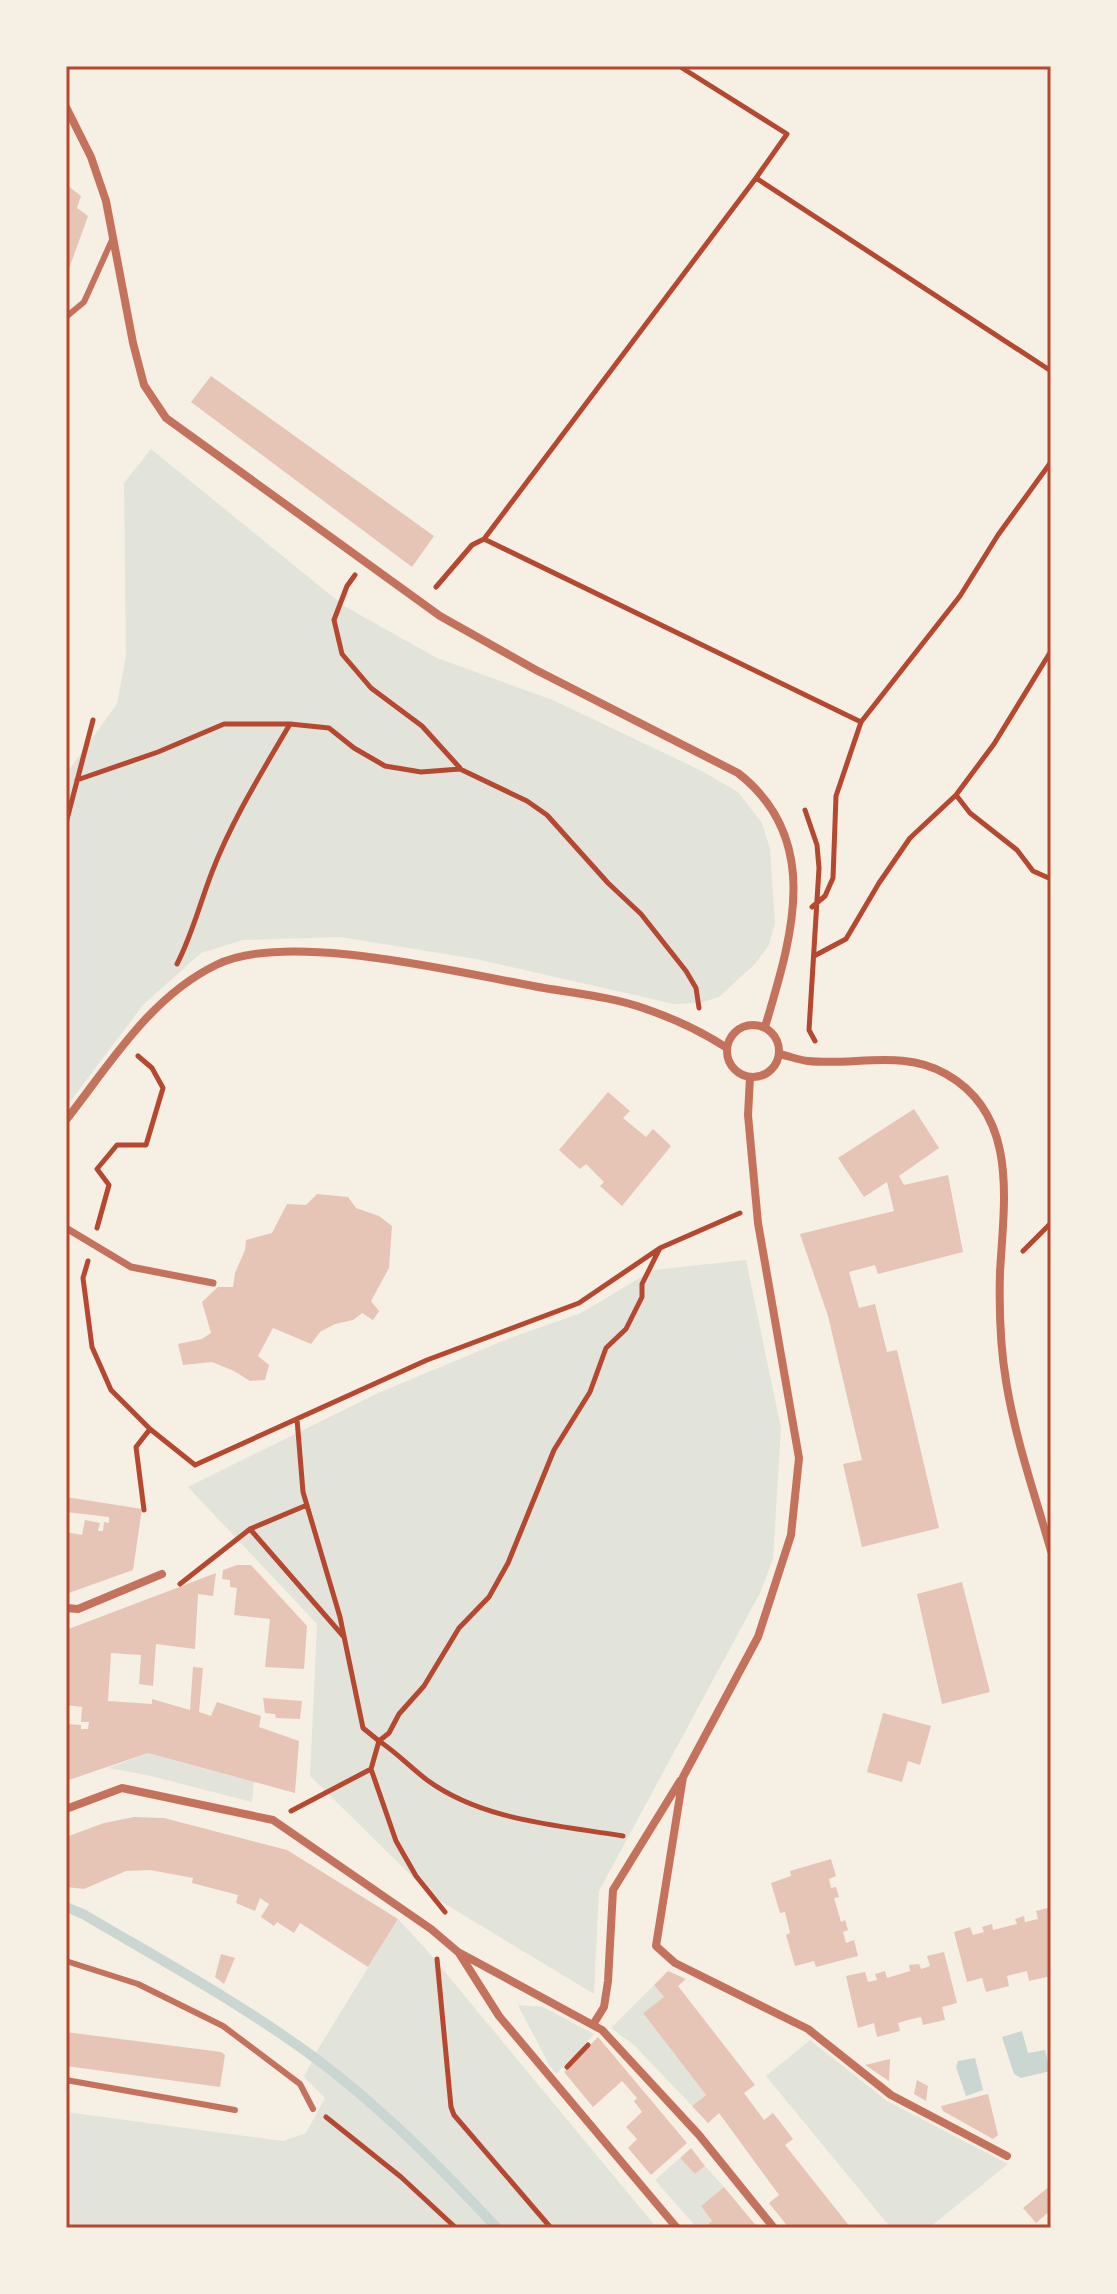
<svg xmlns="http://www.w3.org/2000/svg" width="1117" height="2294" font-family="Spectral,serif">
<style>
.green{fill:#e2e4dc}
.water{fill:#c9d6d2}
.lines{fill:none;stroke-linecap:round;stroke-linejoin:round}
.stream{stroke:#c9d6d2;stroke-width:10}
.building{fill:#e6c5b7}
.path{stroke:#b5482f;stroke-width:5}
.service{stroke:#c5725c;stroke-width:6}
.pedestrian{stroke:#c5725c;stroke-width:7}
.minor{stroke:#c5725c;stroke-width:8}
.neatline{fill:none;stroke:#b5482f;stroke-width:3}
</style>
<rect width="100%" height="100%" fill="#f6efe4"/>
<path class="green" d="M151,449L344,606L437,658L555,701L702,771L738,792L762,823L770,849L775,923L769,945L755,964L719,997L700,1003L674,1004L476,959L340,937L243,940L201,953L143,1005L66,1107V774L117,704L126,655L124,483Z
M746,1260L781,1428L773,1559L760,1593L599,1891L594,1994L432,1896L310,1776L317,1624L188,1487L378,1393L510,1338L581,1313L653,1270Z
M148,1753L254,1782L252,1802L147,1775L108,1768Z
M398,1919L425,1948L657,2228H66V2112L283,2141L306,2133L325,2098L304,2077L318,2049Z
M654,1985L664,1997L643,2013L706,2095L692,2106L634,2045L611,2028Z
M518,2005L543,2007L594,2034L556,2074L549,2065Z
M810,2040L887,2101L1008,2164L929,2228H891L766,2076Z
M680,2158L695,2174L705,2166L724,2187L701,2206L712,2221L704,2228H697L655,2180Z"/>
<path class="water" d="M1022,2031L1028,2053L1045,2050L1050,2071L1021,2078L1014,2074L1002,2037Z
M975,2058L983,2090L966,2096L956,2067L958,2061Z"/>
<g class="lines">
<path class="stream" d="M66,1907L83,1914C161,1960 242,2004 315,2058C381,2107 441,2168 497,2228"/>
</g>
<path class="building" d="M66,184L81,196L77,208L88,216L66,277Z
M211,376L434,536L412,567L191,402Z
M608,1092L630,1111L623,1118L646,1137L653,1129L671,1146L622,1206L600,1186L604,1182L586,1164L580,1169L559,1150Z
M914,1109L939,1148L899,1176L904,1185L948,1175L963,1252L878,1274L875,1265L849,1272L859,1308L875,1304L887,1352L897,1350L939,1528L862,1547L843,1464L862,1460L828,1316L800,1234L894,1211L887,1182L864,1197L838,1158Z
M317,1194L348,1197L356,1208L379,1216L392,1226L389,1268L371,1301L379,1311L373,1320L362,1313L353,1320L335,1324L320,1332L311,1344L273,1328L258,1356L269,1365L265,1380L250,1381L234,1371L212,1362L183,1365L178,1344L202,1339L211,1333L202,1302L218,1287H233L235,1273L245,1250L246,1240L272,1233L287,1204L306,1205Z
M66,1497L142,1509L133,1570L66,1594V1532L82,1535L85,1520L100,1523L98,1531H103L104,1522L109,1523V1517L66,1512Z
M237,1565H251L307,1626L304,1669L265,1667L270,1619L234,1615L237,1588L230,1587V1580L222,1579L223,1570Z
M216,1573L213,1596L198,1594L195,1649L156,1644L153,1686L139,1684L141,1655L111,1653L108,1701L152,1704V1699L190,1710L193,1667L203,1668L199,1712L211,1716L217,1702L261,1716L259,1727L299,1741L295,1793L148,1753L66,1781V1724L81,1725V1729H88L89,1722H81L82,1707L66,1705V1630Z
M962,1582L990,1692L942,1704L917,1594Z
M263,1698L302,1701L300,1719L276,1718L275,1714L265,1713Z
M883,1713L931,1726L920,1765L908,1761L902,1782L867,1772Z
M134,1817L164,1818L287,1850L398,1919L368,1967L300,1923L294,1933L277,1922L274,1926L261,1917L269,1904L260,1898L255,1911L236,1903L238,1895L192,1883L193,1878L150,1870L126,1871L84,1889L66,1887V1837L104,1823Z
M831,1859L836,1876L829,1879L831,1888L836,1887L839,1897L834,1898L841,1922L845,1920L848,1930L843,1932L846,1943L854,1940L858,1956L816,1967L814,1961L795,1966L786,1935L790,1933L785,1912L780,1913L771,1883L791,1876L790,1871Z
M1051,1907V1976L1029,1981L1027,1971L1007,1976L1009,1986L986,1992L982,1978L967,1982L954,1932L970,1927L973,1935L984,1932L982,1927L992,1924L993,1930L1017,1924L1015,1919L1024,1916L1025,1922L1038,1919L1036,1911Z
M944,1952L957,2003L942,2007L945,2020L923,2025L921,2017L908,2020L898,2023L900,2031L877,2037L874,2023L858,2028L846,1976L865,1972L868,1982L877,1980L875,1974L885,1971L887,1978L910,1971L909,1965L919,1964L921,1969L930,1966L927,1956Z
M221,1954L235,1958L224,1984L215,1977Z
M668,1971L686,1979L678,1986L755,2085L744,2093L764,2120L773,2113L784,2127L793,2139L785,2145L851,2228H789L769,2203L779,2195L719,2113L708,2123L692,2106L706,2095L643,2013L664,1997L654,1985Z
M66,2032L221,2052L225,2055L220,2087L66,2066Z
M598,2037L687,2143L651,2175L628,2148L637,2139L626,2127L642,2112L634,2101L637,2098L622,2081L593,2107L564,2072Z
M890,2059L889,2081L865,2065Z
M917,2080L928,2086L926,2101L914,2094Z
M988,2094L998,2135L993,2139L943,2111L941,2106Z
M691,2148L705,2166L695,2174L680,2158Z
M1051,2185V2210L1036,2223L1023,2208Z
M724,2187L758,2228H704L712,2221L701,2206Z"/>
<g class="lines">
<path class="path" d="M679,66L787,134L756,178L1051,371
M484,539L861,722
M355,575L347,586L334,620L342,654L371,688L422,726L460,768
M436,587L472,545L484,539L756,178
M1051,651L994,744L956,795L970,813L1017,850L1033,871L1051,879
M290,724L329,728L354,748L385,766L421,772L460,769L527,801L547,815L608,883L641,914L686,971L696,988L699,1008
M77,780L158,752L224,724H290C262,772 232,820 212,872C200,903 192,935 177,964
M805,810L817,845L819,868L809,1030L815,1041
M66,823L93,720
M812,907L825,896L833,878L836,796L861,722L960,596L998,535L1051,462
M814,956L846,939L879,883L910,838L956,795
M97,1228L109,1185L97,1169L117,1145H146L163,1088L152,1068L138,1056
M1023,1251L1051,1223
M88,1261L83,1278L92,1347L111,1390L150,1429L195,1465L427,1360L579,1303L660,1248L740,1213
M297,1419L303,1492L340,1617L363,1728L379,1741L371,1769L396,1841L416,1876L445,1912
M144,1510L136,1447L150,1429
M250,1529L344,1637
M180,1584L250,1529L307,1505
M291,1811L371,1769
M623,1836C558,1825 483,1821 427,1780C410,1767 396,1752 379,1741L389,1733L399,1714L424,1686L459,1628L489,1597L508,1563L554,1450L590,1392L606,1348L626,1329L642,1297V1284L659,1250
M437,1959L451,2107L454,2115L551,2228
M567,2067L588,2045
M326,2117L401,2177L456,2228"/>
<path class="service" d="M66,317L84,302L112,240
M66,1961L138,1984L223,2026L300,2084L313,2109
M66,2080L235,2110"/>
<path class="pedestrian" d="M66,1228L131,1267L213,1283"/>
<path class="minor" d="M66,107L91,157L106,201L133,343L144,385L166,418L440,616L536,670L738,773C824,840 791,939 765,1027
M727 1051a26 26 0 1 1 52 0a26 26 0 1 1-52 0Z
M779,1054C789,1056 799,1060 808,1061C854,1066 904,1049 946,1074C1019,1115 1004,1201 1000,1272C999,1308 1000,1345 1006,1381C1015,1438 1035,1495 1051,1551
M750,1077L748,1115L758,1223L799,1458L791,1535L758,1637L683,1777L656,1946L675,1963L808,2029L891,2095L1007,2156
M66,1120C110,1064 150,997 216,965C286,930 456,972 533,986C570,993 610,996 646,1009C675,1019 701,1031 727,1048
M66,1608L78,1609L162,1574
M66,1809L122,1788L273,1820L431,1929L458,1952L602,2030L699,2135L774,2228
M459,1953L499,2016L677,2228
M594,2023L604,2007L608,1981L613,1890L680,1781"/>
</g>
<rect width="1117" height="2294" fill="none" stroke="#f6efe4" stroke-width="136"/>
<rect x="68" y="68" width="981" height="2158" class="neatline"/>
</svg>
